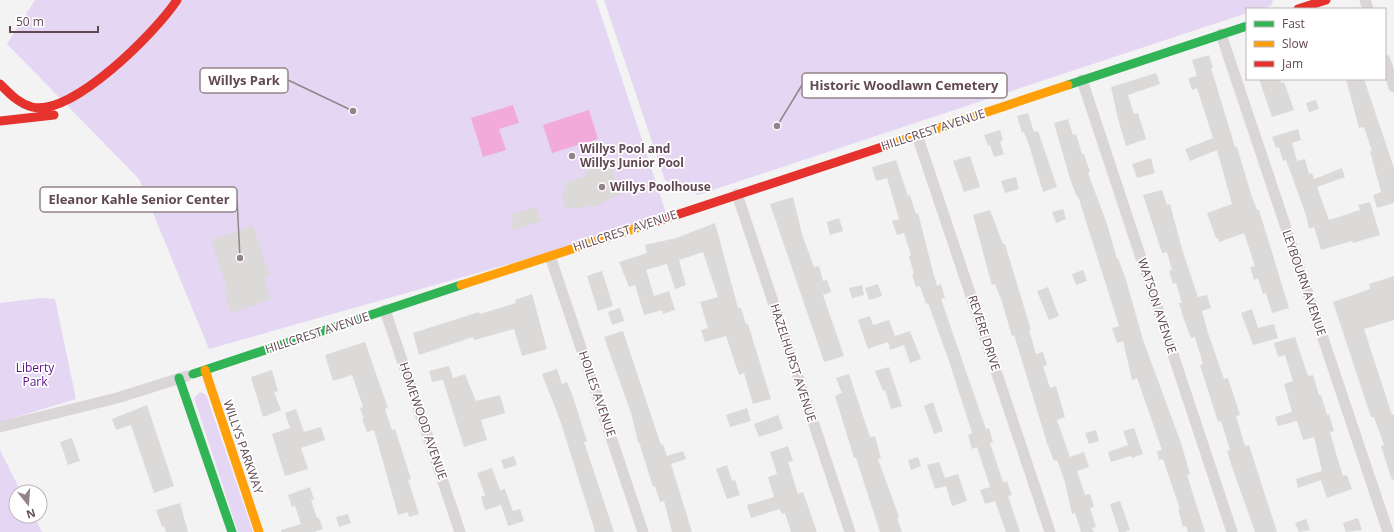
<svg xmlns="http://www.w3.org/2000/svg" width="1394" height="532" font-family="'Open Sans',sans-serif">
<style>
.green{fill:#e5d7f3}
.water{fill:#f2aada}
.building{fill:#dcd9d9}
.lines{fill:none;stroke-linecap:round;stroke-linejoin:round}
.street{stroke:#dad6d8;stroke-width:11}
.fast{stroke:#30b455;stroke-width:9}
.slow{stroke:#ff9f0a;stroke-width:9}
.jam{stroke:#e5322d;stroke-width:9}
.poi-dot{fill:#94848a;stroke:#fff;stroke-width:1.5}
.labels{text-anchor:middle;stroke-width:3.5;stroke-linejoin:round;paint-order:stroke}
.street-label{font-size:12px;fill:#614852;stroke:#fff}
.poi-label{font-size:12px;font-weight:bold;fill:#614852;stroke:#fff;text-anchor:start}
.park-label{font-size:12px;fill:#5d128a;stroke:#fff}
.leader{fill:none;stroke:#94848a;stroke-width:1.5}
.callout-dot{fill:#94848a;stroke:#fff;stroke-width:1.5}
.callout{fill:#fff;stroke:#94848a;stroke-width:1.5}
.callout-label{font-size:13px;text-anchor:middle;font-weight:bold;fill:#614852}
</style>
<rect width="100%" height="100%" fill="#f3f3f3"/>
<path class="green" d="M35,0H596L668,219L209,349L139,179L7,44Z
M604,0H1273L1271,6L1260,9H1247V13L698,195L665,180Z
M41,298L55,299L76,399L0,422V303Z
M200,392L205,394L207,397L253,532H238L194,398Z
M0,450L21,492H16V516H34L42,532H0Z"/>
<path class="water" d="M513,105L519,123L499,129L506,150L483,157L471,118Z
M589,110L598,139L552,153L543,125Z"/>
<path class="building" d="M1209,55L1213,67L1211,68L1235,147H1237L1251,194L1257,210H1259L1289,308L1272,313L1266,293L1263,294L1258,278L1254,280L1250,267L1255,266L1244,233L1219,242L1218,238H1216L1207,213L1232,204L1217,150L1190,161L1185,149L1213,138L1197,88L1192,90L1188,78L1197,76L1192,60Z
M1156,73L1160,84L1128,95L1134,114L1138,113L1146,139L1126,146L1118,119L1111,87Z
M1259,79H1280L1281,83L1284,82L1294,110L1272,117Z
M1346,79H1364L1394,168V203L1377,208L1373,195L1381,192L1370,151H1372L1364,127L1359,128Z
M1316,100L1319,109L1309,112L1306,103Z
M1028,113L1034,132L1038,131L1057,187L1043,192L1029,145L1024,132L1022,133L1017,116Z
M1068,119L1073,135L1076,134L1082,154H1084L1090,172L1088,173L1107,224L1117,259L1118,258L1126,280L1143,340L1181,443L1190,474L1187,475L1205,532H1188L1186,526L1183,527L1178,509H1180L1163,459L1159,460L1157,451L1162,450L1137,378L1132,380L1123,341L1117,343L1112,328L1119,326L1078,196L1077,197L1070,179L1054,123Z
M1298,129L1301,140L1292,143L1297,161L1305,159L1309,174L1312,173L1314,179L1342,168L1345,177L1317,187L1329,220L1360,210L1358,205L1370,202L1380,235L1353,243L1352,241L1321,250L1314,227L1309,229L1306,215L1286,160L1283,161L1279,147L1276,148L1272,137Z
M1000,130L1003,140L1000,142L1004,154L994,157L990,145L988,146L984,135Z
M970,156L980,187L964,192L953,161Z
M1151,158L1155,173L1137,178L1132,164Z
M896,160L908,196L910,195L916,214L918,213L932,268L937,286L941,284L945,298L941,299L986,429L989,428L993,442L990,443L1003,482L1007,481L1012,495L1008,496L1020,532H1006L995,501L985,504L980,490L990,487L977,447L972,449L968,435L972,433L949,361L928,303L926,304L920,286L916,287L912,274H914L909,256L911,255L904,233L897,235L892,221L899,219L887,178L876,181L872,167Z
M610,163L621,195L601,202L602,204L590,208L589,205L574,210L572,207L566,209L561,192L566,190L564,183L586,176L585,171Z
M1016,177L1019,189L1005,193L1001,181Z
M1162,190L1167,205L1170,204L1182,249L1198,297L1207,295L1211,308L1202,311L1208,333L1224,379L1228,378L1240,415L1236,416L1245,446L1249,445L1277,532H1255L1231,464L1227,451L1230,450L1221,421L1218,422L1200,365L1203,364L1195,337L1191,338L1183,317L1179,303H1182L1176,283L1173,284L1169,271L1172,270L1167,252L1162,253L1143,195Z
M793,197L802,234L814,267L819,266L823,281L827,280L831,292L823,295L844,356L828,361L824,362L819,347L770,204Z
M535,207L542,221L513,230L510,220L514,219L512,214Z
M1063,209L1066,219L1056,223L1052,212Z
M990,210L1003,244H1005L1031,330H1029L1036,354L1043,352L1047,365L1043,366L1050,388L1056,386L1065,417L1057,420L1070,457L1084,452L1089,467L1077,471L1085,495L1090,494L1094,507L1090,508L1096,527L1092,528L1094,532H1081L1075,513L1072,514L1065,482L1057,460L1054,461L1047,443L1014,335L1012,336L1001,299L995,284L992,285L988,271L973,215Z
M839,218L843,231L830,235L827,222Z
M715,223L738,308H741L746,324H748L771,399L753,404L744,373L739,375L726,336L705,342L701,330L708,328L700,302L718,297L703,252L679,260L686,285L675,289L667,264L646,270L654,296L669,291L675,310L663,314L662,310L644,315L635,285L629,287L619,262L647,253L645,245L676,238Z
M253,225L270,276L264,278L271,299L231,313L224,292L228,291L211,240Z
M1083,270L1087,281L1076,285L1072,274Z
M602,271L613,306L598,311L587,276Z
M1394,276V320L1364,329L1392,415L1394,414V479L1392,480L1381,446L1384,445L1374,417H1371L1333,302L1370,289L1369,284Z
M878,284L882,296L869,300L865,288Z
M862,285L864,295L852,298L849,288Z
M1048,287L1059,316L1049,320L1037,291Z
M532,294L547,349L522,356L514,329L474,340L473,337L419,355L413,333L479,312L480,314L516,303L515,300Z
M620,308L624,321L612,325L608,312Z
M1252,309L1258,328L1274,324L1278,338L1253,345L1241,313Z
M870,316L873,325L889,320L895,336L910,331L921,359L910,363L904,345L890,350L888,342L868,349L858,320Z
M623,331L661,445L663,444L667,456L683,451L686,459L671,464L692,532H672L664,501L660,502L655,486L653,487L639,442H638L631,413L604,337Z
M1295,337L1308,376L1313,375L1319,395H1321L1327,415L1329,414L1334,431L1330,432L1337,457L1343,476L1347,475L1352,489L1327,498L1321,480L1298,488L1296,479L1322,471L1314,437L1303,440L1297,421L1278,426L1275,417L1292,412L1284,384L1293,381L1285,355L1278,357L1274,343Z
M365,342L388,408L385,409L392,430L395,429L411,479L408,480L419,514L409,517L408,512L398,515L374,430L367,432L362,419H364L360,408L363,407L352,375L333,381L325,355Z
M449,366L453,378L465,374L476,401L500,395L505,413L481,420L487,440L464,447L443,380L432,382L429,371Z
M889,367L902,406L891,409L885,390L883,391L875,371Z
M557,369L562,384L567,382L573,397L587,441L584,442L614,532H595L593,525L560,420L542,374Z
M272,370L278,391L274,392L281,410L263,417L251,377Z
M849,374L870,437L875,436L881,458L878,459L899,517L897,518L902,532H880L856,458H854L835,396L842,393L836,378Z
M933,402L943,431L934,434L924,406Z
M147,405L174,486L154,493L131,425L116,430L112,419Z
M747,408L751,421L730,427L726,415Z
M296,409L304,432L321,427L325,440L301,448L308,469L285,476L272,434L290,428L285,413Z
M778,415L783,429L759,437L754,424Z
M1134,428L1143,454L1132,458L1131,456L1111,462L1108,452L1128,445L1123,431Z
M1096,430L1099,441L1089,444L1085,433Z
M72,438L80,461L68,465L60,442Z
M788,446L793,461L788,462L798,494L803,492L817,532H791L785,513L782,514L780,509L751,518L747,505L774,497L768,477L777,474L770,452Z
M514,456L517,465L504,469L501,460Z
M918,457L921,466L911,470L908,460Z
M939,462L945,478L958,474L967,501L952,506L946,486L935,489L927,465Z
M727,465L732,481L735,480L740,495L727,499L716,469Z
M492,468L500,490L505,489L513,511L520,509L524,521L508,526L501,505L485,510L481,497L485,495L477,473Z
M310,487L314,500H311L317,518H319L323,529L314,532H281V530L301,524L295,506L292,507L288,495Z
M1120,501L1130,530L1125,532H1119L1110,504Z
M180,503L188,532H166L164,526L162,527L156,510Z
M348,514L351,523L339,527L336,517Z
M1358,518L1362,530L1346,532L1343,523Z
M1306,519L1310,530L1299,532L1295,523Z"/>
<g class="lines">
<path class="street" d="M1365,0L1368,9
M1221,34L1388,532
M1385,60L1394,87
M1082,80L1232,532
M917,135L1050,532
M737,194L850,532
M550,256L643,532
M385,310L460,532
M0,427L117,398L187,376"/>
<path class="fast" d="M1068,85L1247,26
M193,374L461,285
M179,378L232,532"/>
<path class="slow" d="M885,146L1068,85
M461,285L646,225
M205,370L259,532"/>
<path class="jam" d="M1298,9L1326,0
M0,84C10,94 18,103 32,107C72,117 156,32 177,0
M0,121L54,115
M646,225L885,146"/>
</g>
<g class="poi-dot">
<circle cx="572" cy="156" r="4"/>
<circle cx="602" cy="187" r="4"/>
</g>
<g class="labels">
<g class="street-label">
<text transform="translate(933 130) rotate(-18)" y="4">HILLCREST AVENUE</text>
<text transform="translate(625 231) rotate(-18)" y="4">HILLCREST AVENUE</text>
<text transform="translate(1304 283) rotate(71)" y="4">LEYBOURN AVENUE</text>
<text transform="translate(1157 306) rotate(72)" y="4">WATSON AVENUE</text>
<text transform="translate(317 333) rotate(-18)" y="4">HILLCREST AVENUE</text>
<text transform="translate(984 333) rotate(72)" y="4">REVERE DRIVE</text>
<text transform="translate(793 363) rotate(72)" y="4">HAZELHURST AVENUE</text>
<text transform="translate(597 394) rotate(71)" y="4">HOILES AVENUE</text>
<text transform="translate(423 421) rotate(71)" y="4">HOMEWOOD AVENUE</text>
<text transform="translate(243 447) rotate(71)" y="4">WILLYS PARKWAY</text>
</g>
<g class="poi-label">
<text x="580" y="153">Willys Pool and<tspan x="580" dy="14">Willys Junior Pool</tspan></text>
<text x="610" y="191">Willys Poolhouse</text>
</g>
<g class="park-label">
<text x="35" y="372">Liberty<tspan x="35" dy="14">Park</tspan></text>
</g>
</g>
<path class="leader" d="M353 111L288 80M777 126L802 85M240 258L237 199"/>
<g class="callout-dot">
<circle cx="353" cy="111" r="4"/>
<circle cx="777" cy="126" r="4"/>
<circle cx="240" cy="258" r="4"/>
</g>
<g class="callout">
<rect x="200" y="68" width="88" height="25" rx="4"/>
<rect x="802" y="73" width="205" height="25" rx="4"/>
<rect x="40" y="187" width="197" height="25" rx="4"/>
</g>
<g class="callout-label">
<text x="244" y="85">Willys Park</text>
<text x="904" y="90">Historic Woodlawn Cemetery</text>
<text x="139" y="204">Eleanor Kahle Senior Center</text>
</g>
<rect x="1246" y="8" width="140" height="72" fill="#ffffff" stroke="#c0b6ba"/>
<rect x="1254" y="21" width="20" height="6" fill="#30b455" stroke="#c0b6ba"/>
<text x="1282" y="28" font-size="12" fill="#614852">Fast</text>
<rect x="1254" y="41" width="20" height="6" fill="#ff9f0a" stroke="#c0b6ba"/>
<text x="1282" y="48" font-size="12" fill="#614852">Slow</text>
<rect x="1254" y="61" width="20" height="6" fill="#e5322d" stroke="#c0b6ba"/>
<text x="1282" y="68" font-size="12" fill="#614852">Jam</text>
<g transform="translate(28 504) rotate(163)"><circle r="19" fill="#ffffff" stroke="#c0b6ba"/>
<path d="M0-3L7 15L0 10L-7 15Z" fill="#94848a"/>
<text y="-6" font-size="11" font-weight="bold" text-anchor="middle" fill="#614852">N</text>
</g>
<path d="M10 26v6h88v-6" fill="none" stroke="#614852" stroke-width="2"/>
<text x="16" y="26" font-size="12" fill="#614852" stroke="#ffffff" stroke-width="3" paint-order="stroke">50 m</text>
</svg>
